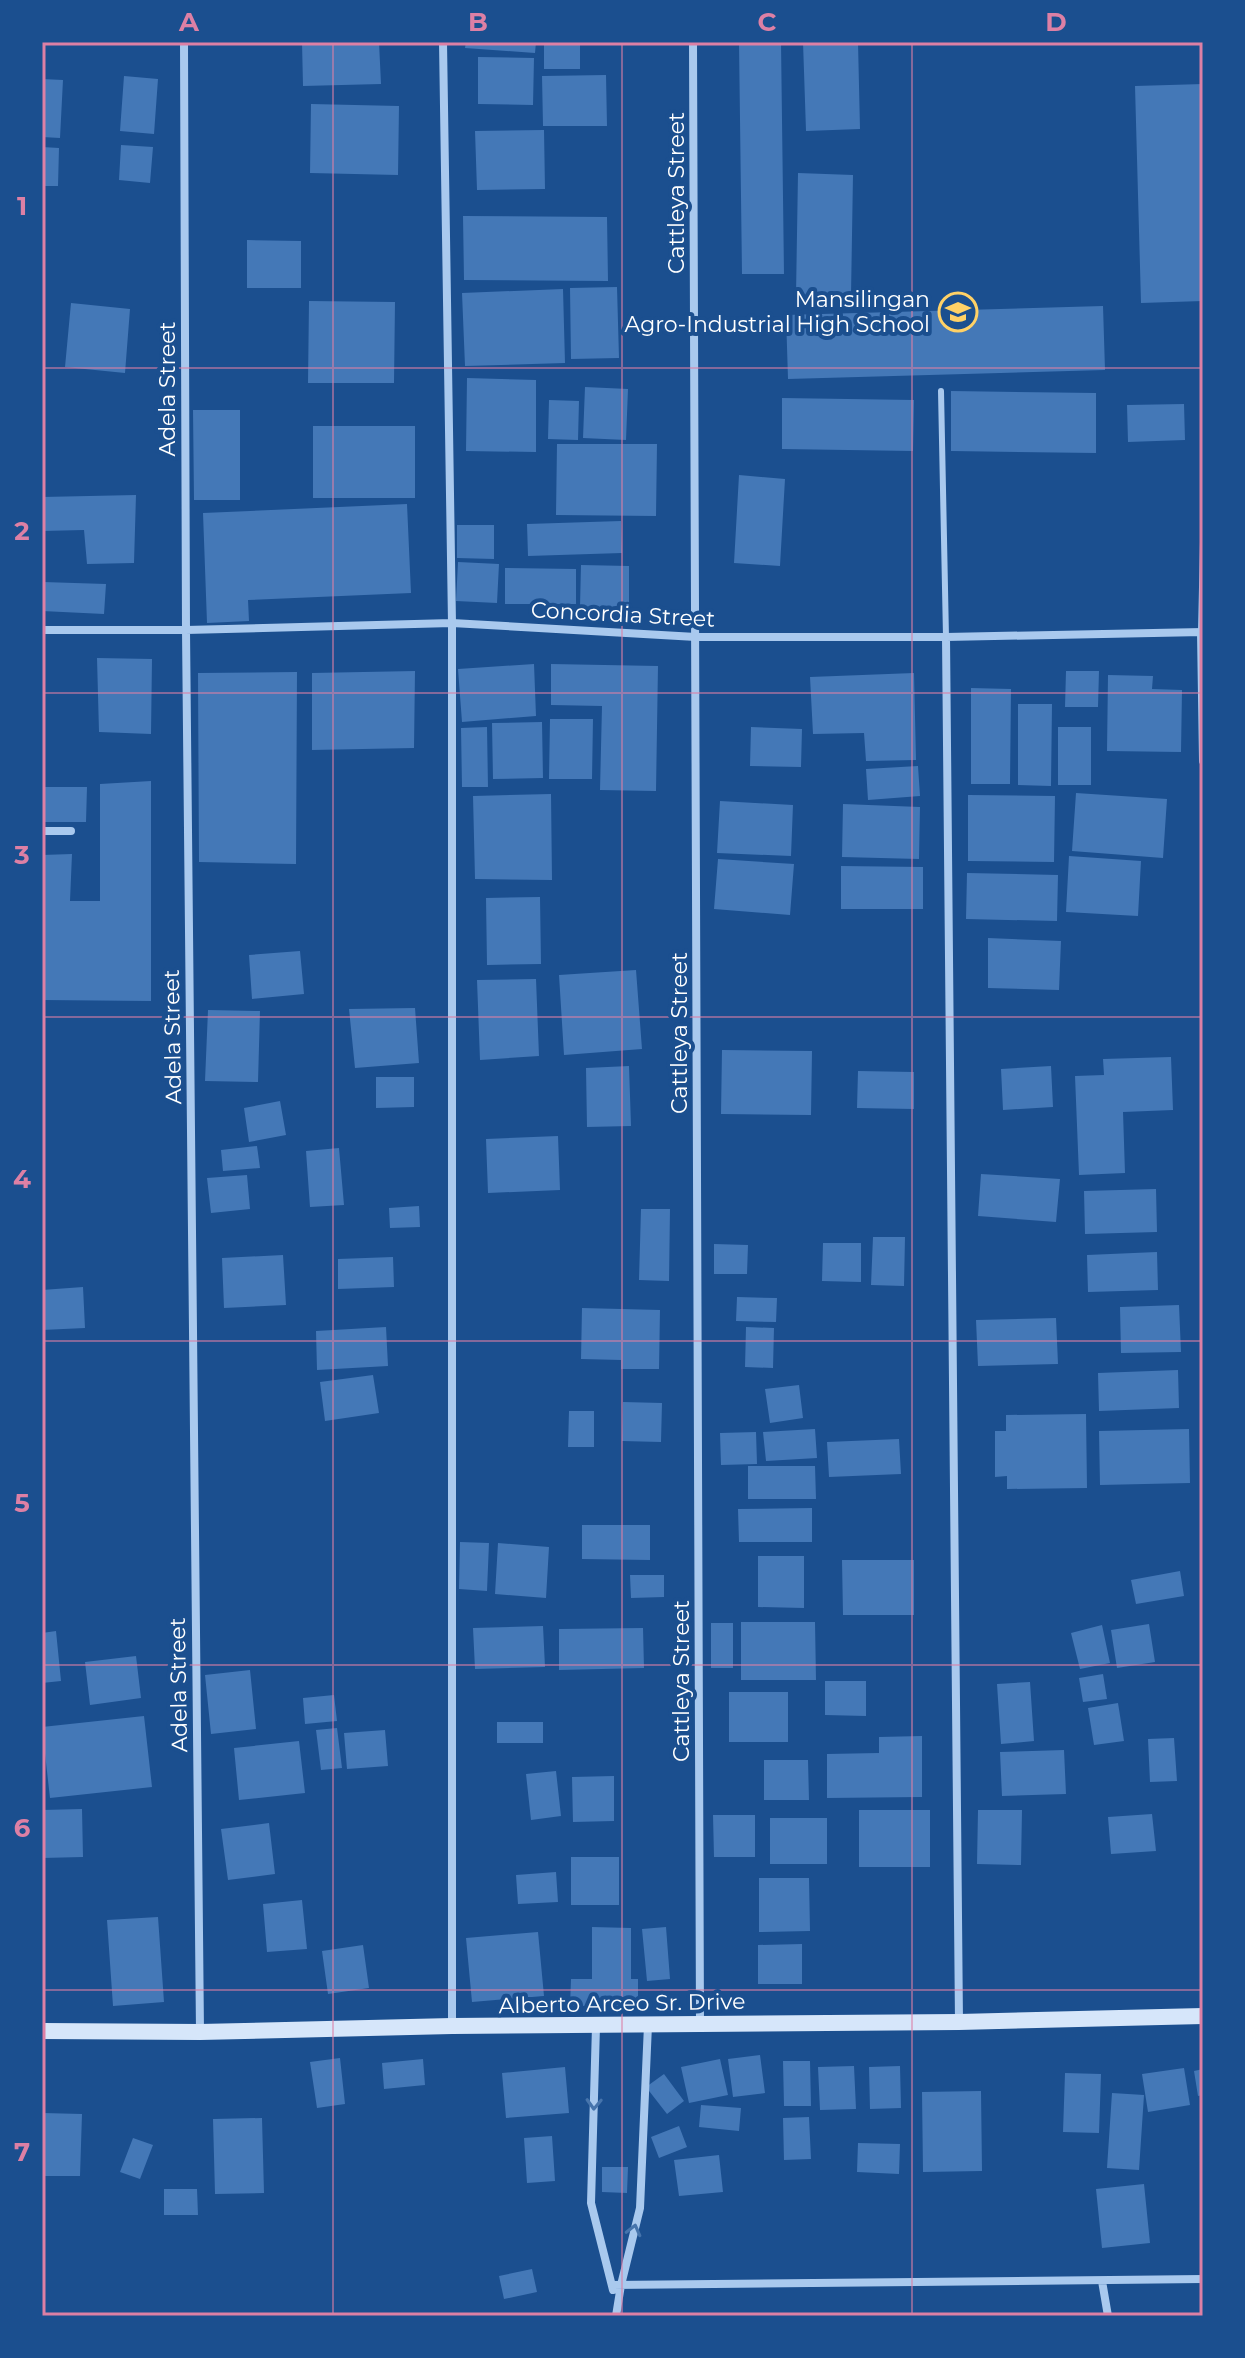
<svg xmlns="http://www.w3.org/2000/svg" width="1245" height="2358" font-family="Montserrat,sans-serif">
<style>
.building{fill:#4478b7}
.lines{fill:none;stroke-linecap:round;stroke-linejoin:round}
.lane{stroke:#a9c9ee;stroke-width:6}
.street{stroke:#a9c9ee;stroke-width:8}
.secondary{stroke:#d6e6fa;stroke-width:16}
.oneway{stroke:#4674ac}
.grid{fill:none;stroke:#dd80a5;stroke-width:2;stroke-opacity:0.55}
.labels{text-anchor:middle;stroke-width:8;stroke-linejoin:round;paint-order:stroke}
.street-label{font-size:22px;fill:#fff;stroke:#1b4f8f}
.poi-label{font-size:22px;fill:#fff;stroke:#1b4f8f;text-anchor:end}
.neatline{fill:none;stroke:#dd80a5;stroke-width:3}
.grid-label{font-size:26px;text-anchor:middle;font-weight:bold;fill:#dd80a5}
</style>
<rect width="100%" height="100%" fill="#1b4f8f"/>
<path class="building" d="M302,42H379L381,84L303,86Z
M466,42H536L535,53L465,48Z
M739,42H781L784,274H742Z
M803,42H858L860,129L806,131Z
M544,44H580V69H544Z
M478,57L534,58L533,105L478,104Z
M606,75L607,126H543L542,76Z
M124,76L158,79L154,134L120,131Z
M42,79L63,80L60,138L42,137Z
M1203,84V301L1141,303L1135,86Z
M311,104L399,106L398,175L310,173Z
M544,130L545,189L477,190L475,131Z
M121,145L153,147L150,183L119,180Z
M42,147L59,148L58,186H42Z
M798,173L853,175L851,296L796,295Z
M463,216L607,217L608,281L464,280Z
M247,240L301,241V288H247Z
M617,287L619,358L571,359L570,288Z
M563,289L565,363L465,366L462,293Z
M309,301L395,302L394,383H308Z
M71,303L130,309L125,373L65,367Z
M1103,306L1105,370L788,379L786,315Z
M467,378L536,380V452L466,451Z
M585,387L628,389L626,440L583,438Z
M951,391L1096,393V453L951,451Z
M782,398L914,400L913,451L782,449Z
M549,400L579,401L578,440L548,439Z
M1184,404L1185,440L1128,442L1127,405Z
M193,410H240V500H194Z
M313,426H415V498H313Z
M557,444H657L656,516L556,515Z
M739,475L785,479L780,566L734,563Z
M136,495L134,563L87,564L84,530L42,531V497Z
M407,504L411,593L248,600L249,621L207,623L203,513Z
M621,521L622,553L528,556L527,524Z
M457,525H494V559L457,558Z
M458,562L499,564L497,603L456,601Z
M581,565L629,566V608L580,607Z
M505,568L576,569V604H505Z
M43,582L106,584L104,614L42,611Z
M97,658L152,659L151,734L99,732Z
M534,664L536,716L462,722L458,669Z
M551,664L658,666L656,791L600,790L602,706L551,705Z
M415,671L414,748L312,750V673Z
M1066,671H1099L1098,707H1065Z
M297,672L296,864L199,862L198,673Z
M914,673L916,760L866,761L864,733L813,734L810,677Z
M1108,675L1153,676L1152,689L1182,690L1181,752L1107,751Z
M971,688L1011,689L1010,784H971Z
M1018,704H1052L1051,786L1018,785Z
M550,719H593L592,779H549Z
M542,722L543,778L493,779L492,723Z
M487,727L488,787H462L461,728Z
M751,727L802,729L801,767L750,766Z
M1058,727H1091V785H1058Z
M918,766L920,796L868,800L866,769Z
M151,781V1001L42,1000V855L72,854L70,901H100V784Z
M42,787H87L86,822H42Z
M1076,793L1167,799L1163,858L1072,851Z
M551,794L552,880L475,879L473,796Z
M968,795L1055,796L1054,862L968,861Z
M720,801L793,805L791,856L717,853Z
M843,804L920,807L919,859L842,857Z
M1069,856L1141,861L1138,916L1066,912Z
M718,859L794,864L790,915L714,909Z
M841,866L923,867V909H841Z
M967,873L1058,875L1057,921L966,919Z
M540,897L541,964L487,965L486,898Z
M988,938L1061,941L1059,990L988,988Z
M300,951L304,994L252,999L249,955Z
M636,970L642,1049L564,1055L559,975Z
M536,979L539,1056L480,1060L477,980Z
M415,1008L419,1063L355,1068L349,1009Z
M208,1010L260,1011L258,1082L205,1081Z
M722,1050L812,1051L811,1115L721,1114Z
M1171,1057L1173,1110L1123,1112L1125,1173L1079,1175L1075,1076L1104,1075L1103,1059Z
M629,1066L631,1126L587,1127L586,1068Z
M1051,1066L1053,1107L1003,1110L1001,1069Z
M858,1071L914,1072V1109L857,1108Z
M376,1077H414V1107L376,1108Z
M280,1101L286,1135L249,1142L244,1108Z
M558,1136L560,1190L488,1193L486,1139Z
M257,1146L260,1168L223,1171L221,1150Z
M339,1148L344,1205L310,1207L306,1151Z
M981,1174L1060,1179L1056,1222L978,1216Z
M247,1175L250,1209L211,1213L207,1178Z
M1156,1189L1157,1232L1085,1234L1084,1191Z
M419,1206L420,1227L390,1228L389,1208Z
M641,1209H670L669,1281L639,1280Z
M873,1237H905L904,1286L871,1285Z
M823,1243H861V1282L822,1281Z
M714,1244L748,1245L747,1274H714Z
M1157,1252L1158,1290L1088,1292L1087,1255Z
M283,1255L286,1305L224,1308L222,1258Z
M393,1257L394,1287L338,1289V1259Z
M83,1287L85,1328L42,1330V1290Z
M737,1297L777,1298L776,1322L736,1321Z
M1179,1305L1181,1352L1121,1353L1120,1307Z
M582,1308L660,1310L659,1369H621V1360L581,1359Z
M1056,1318L1058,1364L978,1366L976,1320Z
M386,1327L388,1366L317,1370L316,1331Z
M746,1327L774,1328L773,1368L745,1367Z
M1178,1370L1179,1408L1099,1411L1098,1373Z
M373,1375L379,1413L325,1421L320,1382Z
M799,1385L803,1418L770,1423L765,1389Z
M623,1402L662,1403L661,1442L622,1441Z
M569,1411H594V1447H568Z
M1086,1414L1087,1488L1007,1489V1476L995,1477V1431H1006V1415Z
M815,1429L817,1458L766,1461L763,1432Z
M1189,1429L1190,1483L1100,1485L1099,1431Z
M756,1432L757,1464L721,1465L720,1433Z
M899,1439L901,1474L829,1477L827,1442Z
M748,1466H815L816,1499H748Z
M812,1508V1542H739L738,1509Z
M582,1525H650V1560L582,1559Z
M460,1542L489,1543L487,1591L459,1589Z
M498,1543L549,1547L546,1598L495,1594Z
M758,1556H804V1608L758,1607Z
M842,1560H914V1615H843Z
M1180,1571L1184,1596L1136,1604L1131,1580Z
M630,1575H664V1597L631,1598Z
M741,1622H815L816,1680H741Z
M711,1623H733V1668H711Z
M1149,1624L1155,1662L1117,1668L1111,1630Z
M1102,1625L1110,1663L1080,1669L1071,1633Z
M543,1626L545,1667L475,1669L473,1628Z
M643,1628L644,1668L559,1670V1629Z
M56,1631L61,1681L42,1683V1633Z
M136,1656L141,1698L90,1705L85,1662Z
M250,1670L256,1729L211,1734L205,1675Z
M1103,1674L1107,1699L1083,1702L1079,1678Z
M825,1681H866V1716L825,1715Z
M1030,1682L1034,1741L1001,1744L997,1684Z
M729,1692H788V1742H729Z
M334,1695L337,1721L305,1724L303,1698Z
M1118,1703L1124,1741L1094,1745L1088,1708Z
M144,1716L152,1787L50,1798L42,1727Z
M497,1722H543V1743H497Z
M337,1728L342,1768L321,1770L316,1730Z
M385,1730L388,1766L347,1769L344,1733Z
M922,1736V1797L827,1798V1754L879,1753V1737Z
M1174,1738L1177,1781L1150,1782L1148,1739Z
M299,1741L305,1793L239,1800L234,1748Z
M1064,1750L1066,1794L1002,1796L1000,1752Z
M764,1760H808L809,1800H764Z
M556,1771L561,1816L531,1820L526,1774Z
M614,1776V1821L573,1822L572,1777Z
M82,1809L83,1857L42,1858V1810Z
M859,1810H930V1867H859Z
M978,1810H1022L1021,1865L977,1864Z
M1152,1814L1156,1851L1111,1854L1108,1817Z
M713,1815H755V1857H714Z
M770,1818H827V1864H770Z
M269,1823L275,1874L228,1880L221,1829Z
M571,1857H619V1905H571Z
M556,1872L558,1902L518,1904L516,1875Z
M759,1878H809L810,1931L759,1932Z
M302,1900L307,1949L267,1952L263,1904Z
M158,1917L164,2002L113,2006L107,1920Z
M592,1927L631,1928V1979H638V2006H570L571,1979H592Z
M666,1927L670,1979L647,1981L642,1929Z
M538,1932L544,1996L472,2002L466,1938Z
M802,1944V1984H758V1945Z
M363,1945L369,1988L328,1994L322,1951Z
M760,2055L765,2093L733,2097L728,2059Z
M340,2058L345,2104L317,2108L310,2062Z
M423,2059L425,2085L384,2089L382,2063Z
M720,2059L728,2095L689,2103L681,2067Z
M783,2061H810L811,2106H784Z
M854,2066L856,2109L820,2110L818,2067Z
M900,2066L901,2108L870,2109L869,2067Z
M565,2067L569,2113L506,2118L502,2073Z
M1184,2068L1190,2105L1148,2112L1142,2074Z
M1203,2069V2095L1198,2096L1194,2071Z
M1065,2073L1101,2074L1099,2133L1063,2132Z
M664,2074L684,2101L667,2114L646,2087Z
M981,2091L982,2171L923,2172L922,2092Z
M1112,2093L1144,2095L1139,2170L1107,2168Z
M701,2105L741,2108L739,2131L699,2127Z
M43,2113L82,2114L80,2176H42Z
M809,2117L811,2159L784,2160L783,2118Z
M262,2118L264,2193L215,2194L213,2119Z
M679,2126L687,2147L659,2158L651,2137Z
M552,2136L555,2181L527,2183L524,2138Z
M133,2138L153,2145L140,2179L120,2172Z
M858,2143L900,2144L899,2174L857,2172Z
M719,2155L723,2192L679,2196L674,2160Z
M602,2167H628L627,2193L602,2192Z
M1144,2184L1150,2243L1102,2248L1096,2189Z
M164,2189H197L198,2215H164Z
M532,2269L537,2292L504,2299L499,2276Z"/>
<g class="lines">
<path class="lane" d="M941,391L946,637
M1201,632L1203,542"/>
<path class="street" d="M184,42L186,630L200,2032
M443,42L452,623V2025
M693,42L700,2024
M42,630H186L452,623L696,637H946L1203,632
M1201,632L1203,761
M946,637L959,2022
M42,831H71
M596,2026L591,2203L613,2290
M1102,2281L1108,2316
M612,2285L1203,2279
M616,2316L621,2285L640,2208L648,2025"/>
<path class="secondary" d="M42,2031L200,2032L452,2026L959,2022L1203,2016"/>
</g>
<defs><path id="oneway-chevron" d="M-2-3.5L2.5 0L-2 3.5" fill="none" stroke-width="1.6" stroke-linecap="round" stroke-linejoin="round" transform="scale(2)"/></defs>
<g class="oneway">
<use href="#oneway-chevron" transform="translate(594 2104) rotate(92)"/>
<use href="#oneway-chevron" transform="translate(634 2230) rotate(-76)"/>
</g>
<path class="grid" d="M333,42V2316M622,42V2316M912,42V2316M42,368H1203M42,693H1203M42,1017H1203M42,1341H1203M42,1665H1203M42,1990H1203"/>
<defs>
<symbol id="school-ring" viewBox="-11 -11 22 22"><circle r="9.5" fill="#1b4f8f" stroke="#ffd166" stroke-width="1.5"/><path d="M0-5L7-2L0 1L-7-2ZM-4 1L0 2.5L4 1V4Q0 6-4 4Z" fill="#ffd166"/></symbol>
</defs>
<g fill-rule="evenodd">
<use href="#school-ring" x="936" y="290" width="44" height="44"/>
</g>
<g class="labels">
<g class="street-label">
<text transform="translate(676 193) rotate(-90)" y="8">Cattleya Street</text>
<text transform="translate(167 389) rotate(-90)" y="8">Adela Street</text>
<text transform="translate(623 614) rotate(3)" y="8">Concordia Street</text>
<text transform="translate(679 1033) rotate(-90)" y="8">Cattleya Street</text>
<text transform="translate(172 1037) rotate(-91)" y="8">Adela Street</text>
<text transform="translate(681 1681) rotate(-90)" y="8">Cattleya Street</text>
<text transform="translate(178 1685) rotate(-91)" y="8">Adela Street</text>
<text transform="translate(622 2003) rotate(-1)" y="8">Alberto Arceo Sr. Drive</text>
</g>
<g class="poi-label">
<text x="930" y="307">Mansilingan<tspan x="930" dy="25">Agro-Industrial High School</tspan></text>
</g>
</g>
<rect width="1245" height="2358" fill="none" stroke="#1b4f8f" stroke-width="88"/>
<rect x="44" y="44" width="1157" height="2270" class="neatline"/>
<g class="grid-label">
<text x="189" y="31">A</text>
<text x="478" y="31">B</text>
<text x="767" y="31">C</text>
<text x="1056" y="31">D</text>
<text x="22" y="215">1</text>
<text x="22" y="540">2</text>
<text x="22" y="864">3</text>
<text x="22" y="1188">4</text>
<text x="22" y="1512">5</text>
<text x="22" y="1837">6</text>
<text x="22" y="2161">7</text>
</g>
</svg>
